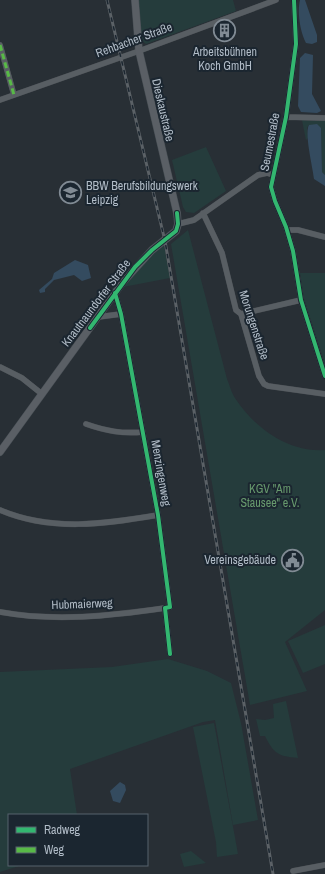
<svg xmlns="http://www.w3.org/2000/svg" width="325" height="874" font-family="'Archivo Narrow',sans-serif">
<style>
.green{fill:#253c3c}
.water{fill:#344b5f}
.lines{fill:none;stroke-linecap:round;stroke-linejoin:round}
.minor-casing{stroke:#464b50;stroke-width:6}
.major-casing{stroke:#454c52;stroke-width:8}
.minor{stroke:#585e63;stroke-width:5.5}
.major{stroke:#5a5f65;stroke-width:7}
.rail-casing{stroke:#5b6166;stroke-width:3}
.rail{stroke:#1b2630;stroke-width:1.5;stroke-dasharray:4.5;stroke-linecap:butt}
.quiet{stroke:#58b947;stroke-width:3;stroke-dasharray:6 3;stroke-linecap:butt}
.cycleway-casing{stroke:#1b2630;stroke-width:6}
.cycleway{stroke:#33b770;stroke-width:4}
.labels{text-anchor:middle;stroke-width:4;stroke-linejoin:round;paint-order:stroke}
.street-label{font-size:12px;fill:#b1bcc7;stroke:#1b2630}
.poi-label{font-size:12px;fill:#b1bcc7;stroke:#1b2630}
.park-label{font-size:12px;fill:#67996d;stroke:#1b2630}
</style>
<rect width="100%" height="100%" fill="#282f35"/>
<path class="green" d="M137,0H233L236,11L146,44L141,40Z
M302,120L325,121V175L322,172L321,128L309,125L307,128L308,138L306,140Z
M206,147L226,191L194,213L186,212L183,207L172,160Z
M188,230L227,379C230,386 232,395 237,401C256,429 290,453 325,450V610L285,642L307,691L250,705L171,244Z
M164,245L170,278L123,287L143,262Z
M300,273H325V364L304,299Z
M325,625V664L303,673L288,641Z
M168,659L207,671L231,683L241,723L258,820L233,825L215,720L203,722L70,769L77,815H9V865H22L0,872V672L112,667Z
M286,701L298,758C278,756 274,754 265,736H260L256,719L265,720L274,718L273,704Z
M214,723L238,854L217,857L216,842L193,727Z
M191,851L206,863L184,867L180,854Z"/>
<path class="water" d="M300,0H305L317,35V42L312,44L306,43C300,32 297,12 300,0Z
M305,53L313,55L312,94L321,111L317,113L301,112L298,106L300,58Z
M317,124L321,128L322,172L325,175V186L314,179C313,168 304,133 309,125Z
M75,260L88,265L91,278L82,281L74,275L54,280L45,289V292L40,293L39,290L52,279L54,273Z
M120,782L125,785L126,790L120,803L113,801L110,791Z"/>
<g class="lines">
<defs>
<path id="minor" d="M294,0L296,44L286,117L271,187L275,201L286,227L293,251L301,300L325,376
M0,45L14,95
M0,100L139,51L276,0
M286,117L325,118
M203,213L222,253L236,310L241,314L259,376L264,384L268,386L325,394
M178,224L194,220L258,175L267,173L273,175
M287,230H298L325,237
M115,293L121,314L158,515L170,607L165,608L170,654
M241,314L301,300
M98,317L121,314
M0,367L22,378L42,394
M86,424C106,431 122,434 143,432
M0,510C51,532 106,524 158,515
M0,612C55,622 110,616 165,608
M293,871L325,865"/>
<path id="major" d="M0,452L123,282L152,250L176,231L178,224L177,213L139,51L135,0"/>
</defs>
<use href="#minor" class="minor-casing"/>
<use href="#major" class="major-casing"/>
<use href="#minor" class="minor"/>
<use href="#major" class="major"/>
<defs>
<path id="rail" d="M107,0L165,241L273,874"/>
</defs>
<use href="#rail" class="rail-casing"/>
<use href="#rail" class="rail"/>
<path class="quiet" d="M0,45L14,95"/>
<defs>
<path id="cycleway" d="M294,0L296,44L286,117L271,187L275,201L286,227L293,251L301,300L325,376
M115,293L121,314L158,515L170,607L165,608L170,654
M90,328L135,267L152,250L176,231L178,224L177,213"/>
</defs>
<use href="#cycleway" class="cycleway-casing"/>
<use href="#cycleway" class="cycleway"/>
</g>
<defs>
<symbol id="building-ring" viewBox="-11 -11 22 22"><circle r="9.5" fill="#1b2630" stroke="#818b94" stroke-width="1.5"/><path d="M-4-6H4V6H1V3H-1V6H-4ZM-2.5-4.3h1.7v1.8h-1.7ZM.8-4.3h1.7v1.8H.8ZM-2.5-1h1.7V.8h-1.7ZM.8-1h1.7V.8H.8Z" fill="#818b94"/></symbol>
<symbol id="school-ring" viewBox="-11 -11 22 22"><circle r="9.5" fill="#1b2630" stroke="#818b94" stroke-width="1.5"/><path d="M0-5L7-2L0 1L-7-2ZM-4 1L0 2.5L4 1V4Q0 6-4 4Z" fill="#818b94"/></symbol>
<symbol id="civic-ring" viewBox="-11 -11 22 22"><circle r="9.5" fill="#1b2630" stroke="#818b94" stroke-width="1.5"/><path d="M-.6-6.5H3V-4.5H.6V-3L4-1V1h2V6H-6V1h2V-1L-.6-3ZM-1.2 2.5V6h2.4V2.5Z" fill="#818b94"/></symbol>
</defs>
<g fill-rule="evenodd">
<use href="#building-ring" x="212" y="18" width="25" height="25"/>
<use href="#school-ring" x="58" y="180" width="25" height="25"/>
<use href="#civic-ring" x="280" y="548" width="25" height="25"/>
</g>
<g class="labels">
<g class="street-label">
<text transform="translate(134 40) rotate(-20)" y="4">Rehbacher Straße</text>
<text transform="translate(163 110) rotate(77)" y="4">Dieskaustraße</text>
<text transform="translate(270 142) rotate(-79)" y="4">Seumestraße</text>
<text transform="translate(96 303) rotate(-53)" y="4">Knautnaundorfer Straße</text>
<text transform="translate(254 325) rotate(72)" y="4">Morungenstraße</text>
<text transform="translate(161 473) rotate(80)" y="4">Menzingenweg</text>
<text transform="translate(82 604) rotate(-2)" y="4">Hubmaierweg</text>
</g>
<g class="poi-label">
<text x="225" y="56">Arbeitsbühnen<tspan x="225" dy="14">Koch GmbH</tspan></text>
<text x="86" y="190" text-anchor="start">BBW Berufsbildungswerk<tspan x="86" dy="14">Leipzig</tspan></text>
<text x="276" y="564" text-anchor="end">Vereinsgebäude</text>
</g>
<g class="park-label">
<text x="270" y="493">KGV "Am<tspan x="270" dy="14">Stausee" e.V.</tspan></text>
</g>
</g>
<rect x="8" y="814" width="140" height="52" fill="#1b2630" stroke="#57626c"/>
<rect x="16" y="827" width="20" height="6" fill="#33b770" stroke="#57626c"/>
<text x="44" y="834" font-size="12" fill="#b1bcc7">Radweg</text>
<rect x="16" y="847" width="20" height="6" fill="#58b947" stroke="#57626c"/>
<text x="44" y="854" font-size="12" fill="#b1bcc7">Weg</text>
</svg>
